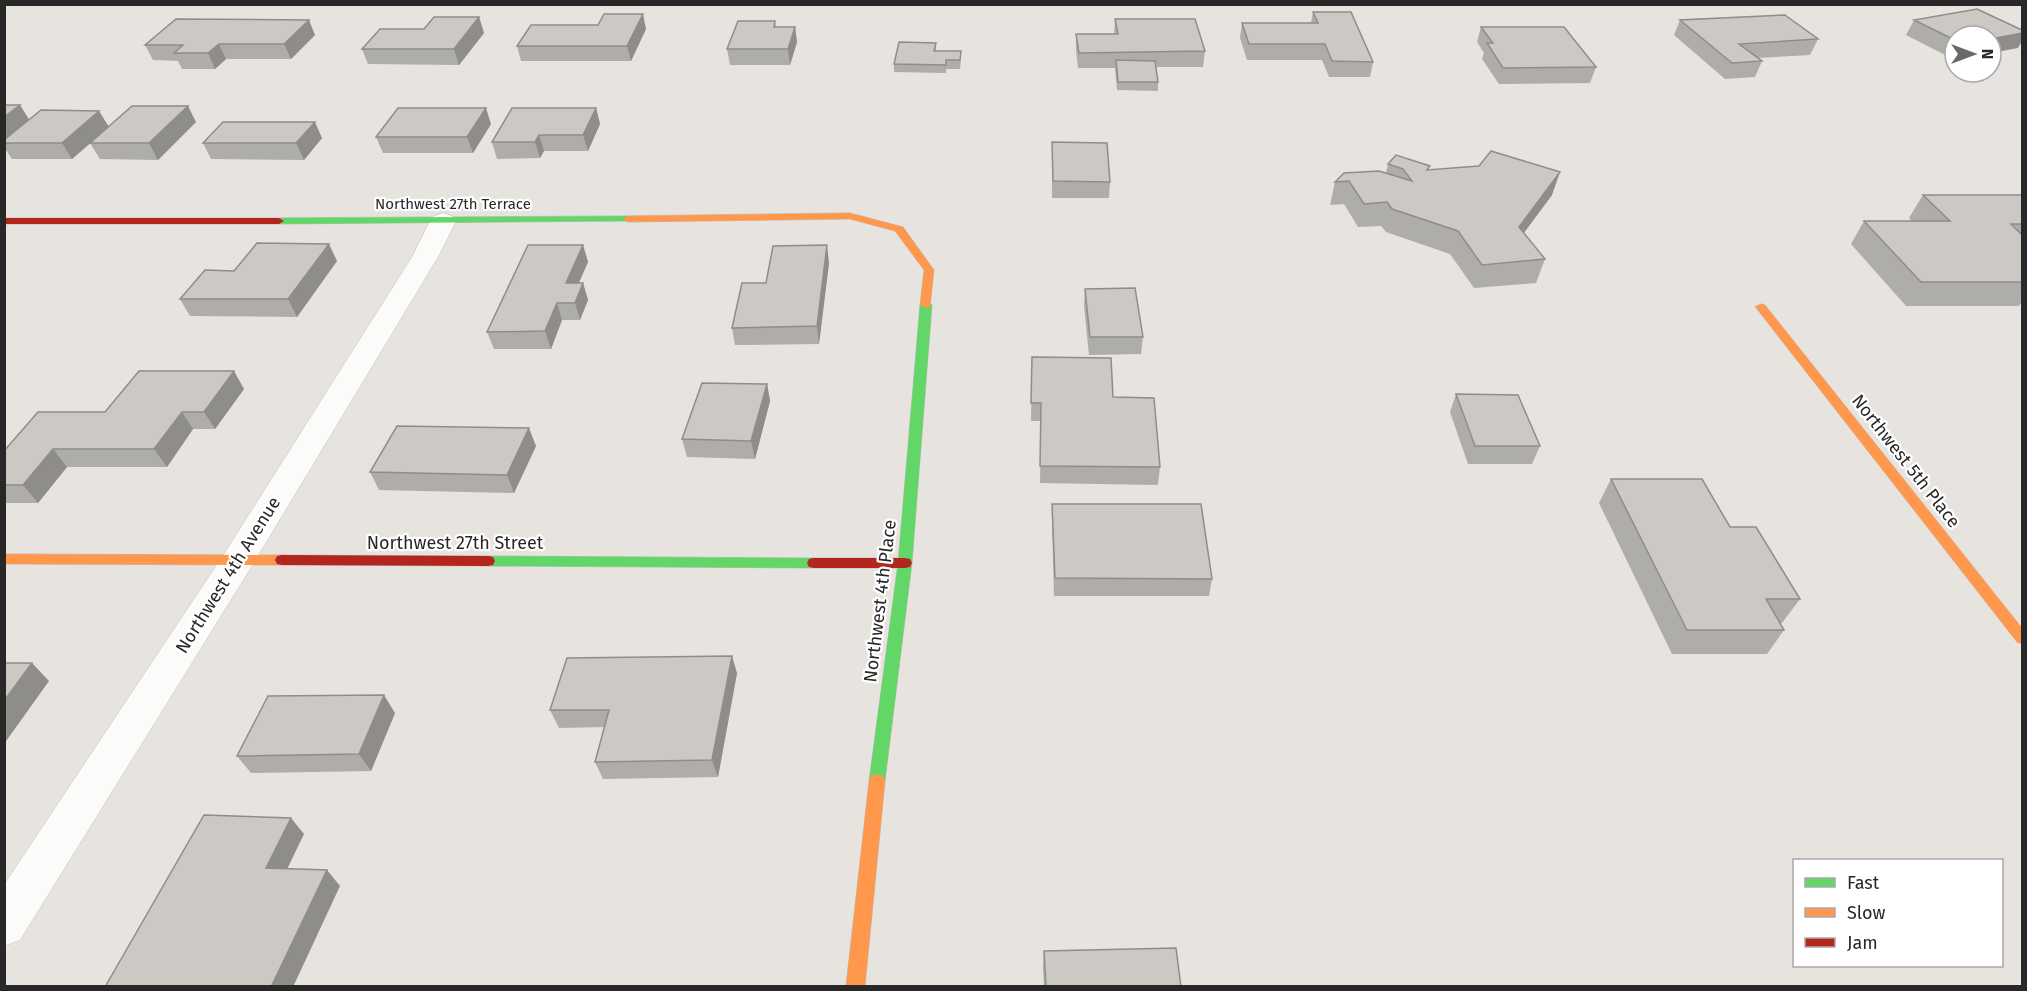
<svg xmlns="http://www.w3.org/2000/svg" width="2027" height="991" font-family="'Fira Sans',sans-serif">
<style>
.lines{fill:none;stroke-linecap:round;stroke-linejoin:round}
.street-casing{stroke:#c0bfbf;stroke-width:1}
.fast-casing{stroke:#c0bfbf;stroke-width:1}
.slow-casing{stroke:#c0bfbf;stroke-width:1}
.jam-casing{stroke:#c0bfbf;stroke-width:1}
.street{fill:#fbfbfa;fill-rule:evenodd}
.fast{fill:#63d668;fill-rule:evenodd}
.slow{fill:#ff974d;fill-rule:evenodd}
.jam{fill:#b3261e;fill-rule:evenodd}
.wall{fill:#afada9}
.shaded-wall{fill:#8f8d8a}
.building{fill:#ccc9c5;stroke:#8f8d8a;stroke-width:1.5}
.labels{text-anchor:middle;stroke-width:4.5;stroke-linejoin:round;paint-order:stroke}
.far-street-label{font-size:15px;fill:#282828;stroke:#fff}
.street-label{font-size:18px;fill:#282828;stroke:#fff}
</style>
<rect width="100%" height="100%" fill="#e7e3de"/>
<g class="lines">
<defs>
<path id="street" d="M443,213L452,216L456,221L438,257L250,569L20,940L4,946V885L226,551L412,257L430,221L434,216Z"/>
<path id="fast" d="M628,216L632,217V221L279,224L274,221L279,218Z
M926,302L932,305L912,563L885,781L883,786L877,788L871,786L869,781L898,563L920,305Z
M488,556L814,558L819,559L821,563L819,567L814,568L488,566L483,565L481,561L483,557Z"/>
<path id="slow" d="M850,213L903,227L934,270L930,307L926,308L920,305L924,270L895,231L850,219L628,222L623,219L628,216Z
M1761,304L1765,305L2022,628V644L2017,642L1757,309L1755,307Z
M4,554L282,555L287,556L289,560L287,564L282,565L4,564Z
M877,774L883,776L885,781L865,986H846L869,781L871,776Z"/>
<path id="jam" d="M4,218H279L284,221L279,224H4Z
M282,555L488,556L493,557L495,561L493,565L488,566L282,565L277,564L275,560L277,556Z
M814,558H905L910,559L912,563L910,567L905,568H814L809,567L807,563L809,559Z"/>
</defs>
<use href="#street" class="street-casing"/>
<use href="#fast" class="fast-casing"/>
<use href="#slow" class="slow-casing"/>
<use href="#jam" class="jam-casing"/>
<use href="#street" class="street"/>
<use href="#fast" class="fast"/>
<use href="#slow" class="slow"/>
<use href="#jam" class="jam"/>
</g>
<path class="wall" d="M1313,12L1373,62L1370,77H1329L1322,60H1247L1240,38L1242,23H1311Z
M479,17L484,33L459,65L368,64L362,49L424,29Z
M1115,19L1205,51L1203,67H1156L1158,82V91L1117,90L1115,68H1078L1076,50V34H1114Z
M1680,20L1818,39L1810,55L1757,58L1762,61L1755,77L1725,79L1674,35Z
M1914,20L2018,48L1955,36V59H1953L1906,35Z
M775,21L776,27H795L797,42L790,65H730L727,49Z
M1481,27L1596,67L1590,83L1499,84L1482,59L1484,53L1477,42Z
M646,29L631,61H521L517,46Z
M315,35L291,59H226L215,69H182L178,61L153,60L145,45Z
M936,43V51L961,59L960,69H946V73L894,72V64Z
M4,105H20L29,120L108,126L196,122L158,160L100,159L90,143L72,159H12L4,147Z
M596,108L600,124L588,151H544L540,158L497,159L492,142Z
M491,124L473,153H383L376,137Z
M322,138L304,160L211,159L203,143Z
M1052,142L1110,182L1109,198H1052Z
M1388,164L1429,170L1552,195L1524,233L1545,259L1536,283L1474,288L1450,254L1386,232L1381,226L1358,227L1344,204L1330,205L1335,182L1386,173Z
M1923,195H2022V301L2019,306H1906L1851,244L1864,221H1912L1909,218Z
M583,245L588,262L579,283H583L588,300L580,320H562L551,349H494L487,332Z
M337,261L297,317L190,316L180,299L234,271Z
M829,263L819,344L735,345L732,328L766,283Z
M1085,289L1143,337L1141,354L1089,355L1084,306Z
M1032,357L1113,397L1160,467L1158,485L1040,483L1041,421H1031Z
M767,384L770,401L755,459L687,457L682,439Z
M244,389L215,429H193L167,467H67L38,503H4V451L105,412Z
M1456,394L1540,446L1532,464H1468L1450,412Z
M536,446L514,493L379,490L370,472Z
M1611,479L1730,527L1800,599L1782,623H1780L1784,630L1767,654H1672L1599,503Z
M1052,504L1212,579L1209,596H1054L1052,522Z
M737,673L718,777L603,779L595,762L604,727L559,728L550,710Z
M395,713L371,771L251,773L237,756Z
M1044,951L1181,987H1044L1043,966Z"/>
<path class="shaded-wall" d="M643,14L646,29L631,61L627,46Z
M479,17L484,33L459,65L454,49Z
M309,20L315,35L291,59L284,44Z
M795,27L797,42L790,65L788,49Z
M2022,33V41L2018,48L1991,53V39Z
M219,44L226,59L215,69L208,53Z
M20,105L30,121L4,142V117Z
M188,106L196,122L158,160L149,143Z
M486,108L491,124L473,153L467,137Z
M596,108L600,124L588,151L583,135Z
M99,111L109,127L72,159L62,143Z
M315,122L322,138L304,160L296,143Z
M539,135L544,151L540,158L535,142Z
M1560,172L1552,195L1511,250L1519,227Z
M329,244L337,261L297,317L288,299Z
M583,245L588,262L571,300L566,283Z
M827,245L829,263L819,344L817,326Z
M583,283L588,300L580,320L575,303Z
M557,303L562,320L551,349L545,331Z
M234,371L244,389L215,429L204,412Z
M767,384L770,401L755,459L751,441Z
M182,412L193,429L167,467L154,449Z
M529,428L536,446L514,493L507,475Z
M53,449L67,467L38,503L23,485Z
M732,656L737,673L718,777L712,760Z
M32,663L49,681L4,744V701Z
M384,695L395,713L371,771L359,754Z
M291,818L304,834L280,884L266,868Z
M327,870L340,886L293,987H271Z"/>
<path class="building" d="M1977,9L2022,30V33L1991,39V36H1955V40L1914,20Z
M1313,12H1351L1373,62L1332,61L1325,44H1249L1242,23H1318Z
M604,14H643L627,46H517L531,25H598Z
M1785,15L1818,39L1739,44L1762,61L1732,63L1680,20Z
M434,17H479L454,49H362L380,29H424Z
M176,19L309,20L284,44H219L208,53H174L183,45H145Z
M1115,19H1195L1205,51L1079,53L1076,34H1118Z
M738,21H775L774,27H795L788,49H727Z
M1481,27H1564L1596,67L1503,68L1487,43H1493Z
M899,42L936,43L934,51H961L960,60H946V65L894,64Z
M1116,60L1155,61L1158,82H1118Z
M4,105H20L4,117Z
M132,106H188L149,143H90Z
M398,108H486L467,137H376Z
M512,108H596L583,135H539L535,142H492Z
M41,110L99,111L62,143H4V140Z
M223,122H315L296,143H203Z
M1052,142L1107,143L1110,182L1053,181Z
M1491,151L1560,172L1519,227L1545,259L1482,265L1458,231L1392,209L1387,202L1364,204L1349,181L1335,182L1344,173L1379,171L1412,181L1403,169L1388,164L1396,155L1430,166L1427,170L1479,166Z
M1923,195H2022V224H2011L2022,235V282H1921L1864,221H1950Z
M257,243L329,244L288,299H180L205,270L234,271Z
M528,245H583L566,283H583L575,303H557L545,331L487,332Z
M827,245L817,326L732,328L742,283H766L773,246Z
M1135,288L1143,337H1090L1085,289Z
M1032,357L1111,358L1113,397L1154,398L1160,467L1040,466L1041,403H1031Z
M139,371H234L204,412H182L154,449H53L23,485H4V451L38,412H105Z
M702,383L767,384L751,441L682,439Z
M1456,394L1518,395L1540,446H1475Z
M397,426L529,428L507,475L370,472Z
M1611,479H1702L1730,527H1756L1800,599H1766L1784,630H1687Z
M1052,504H1201L1212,579L1055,578Z
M732,656L712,760L595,762L609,710H550L567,658Z
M4,663H32L4,701Z
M384,695L359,754L237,756L268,696Z
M204,815L291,818L266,868L327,870L271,987H105Z
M1176,948L1181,987H1046L1044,951Z"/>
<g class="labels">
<g class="far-street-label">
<text x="453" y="209">Northwest 27th Terrace</text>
</g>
<g class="street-label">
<text transform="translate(1906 461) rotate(52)" y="6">Northwest 5th Place</text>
<text x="455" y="549">Northwest 27th Street</text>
<text transform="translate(228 575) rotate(-58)" y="6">Northwest 4th Avenue</text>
<text transform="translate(880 601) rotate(-83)" y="6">Northwest 4th Place</text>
</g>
</g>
<rect width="2027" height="991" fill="none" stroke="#282828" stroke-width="12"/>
<rect x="1793" y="859" width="210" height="108" fill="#ffffff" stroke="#a9a9a9" stroke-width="1.5"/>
<rect x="1805" y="878" width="30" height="9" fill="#63d668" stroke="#a9a9a9" stroke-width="1.5"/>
<text x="1847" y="889" font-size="18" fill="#282828">Fast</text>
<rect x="1805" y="908" width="30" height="9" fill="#ff974d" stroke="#a9a9a9" stroke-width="1.5"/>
<text x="1847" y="919" font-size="18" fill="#282828">Slow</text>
<rect x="1805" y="938" width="30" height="9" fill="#b3261e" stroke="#a9a9a9" stroke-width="1.5"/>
<text x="1847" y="949" font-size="18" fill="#282828">Jam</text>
<g transform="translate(1973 54) rotate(90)"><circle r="28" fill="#ffffff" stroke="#a9a9a9" stroke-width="1.5"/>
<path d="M0-4.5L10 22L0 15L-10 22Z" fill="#6b6968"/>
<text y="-9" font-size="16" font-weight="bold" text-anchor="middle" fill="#282828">N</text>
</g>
</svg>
